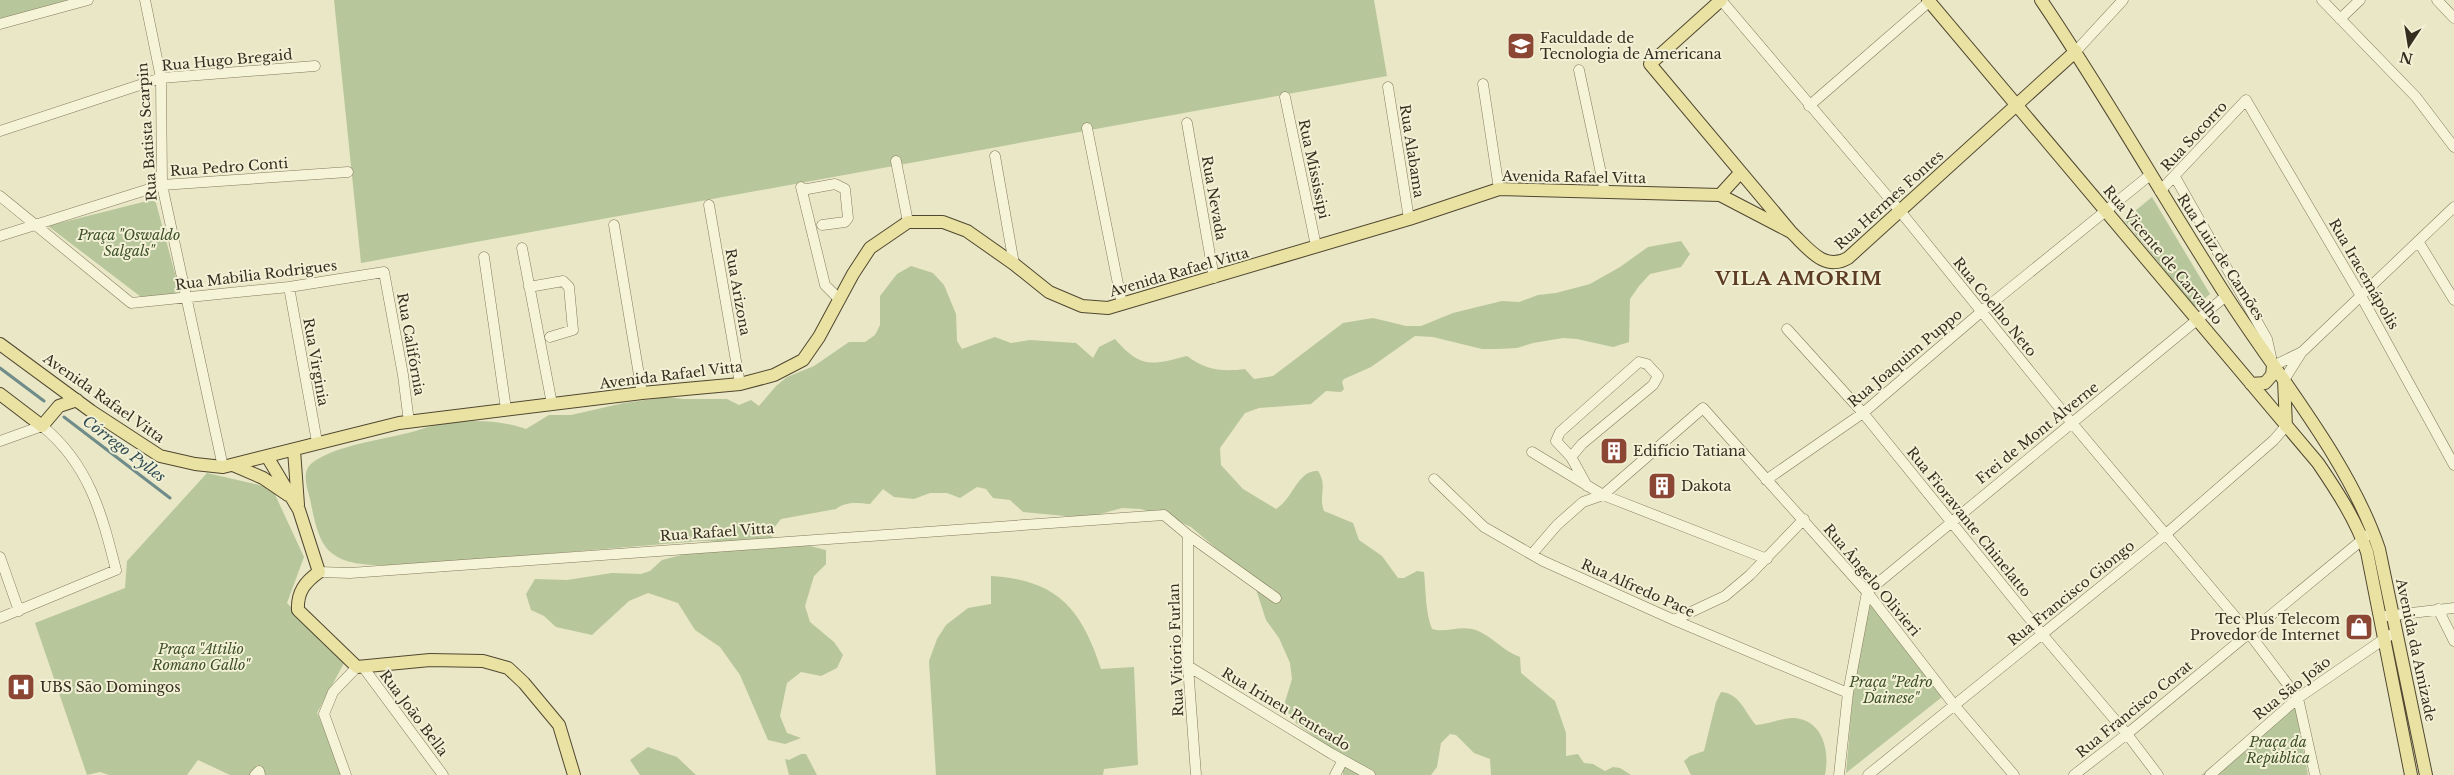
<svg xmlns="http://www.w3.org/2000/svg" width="2454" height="775" font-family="'Libre Baskerville',serif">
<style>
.green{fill:#b8c69b}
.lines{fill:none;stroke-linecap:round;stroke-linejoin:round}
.stream{stroke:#6f8b8a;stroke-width:3}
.minor-casing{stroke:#837a5d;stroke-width:11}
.major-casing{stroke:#514731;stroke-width:14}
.minor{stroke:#f5f3d8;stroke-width:10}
.major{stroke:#e9e2a2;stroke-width:12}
.labels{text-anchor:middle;stroke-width:4;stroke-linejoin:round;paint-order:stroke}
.poi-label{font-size:14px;fill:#352e20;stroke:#f2f0d5;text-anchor:start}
.street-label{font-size:14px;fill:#352e20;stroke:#f2f0d5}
.park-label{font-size:14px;font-style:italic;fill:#3d4f28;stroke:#f2f0d5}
.water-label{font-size:15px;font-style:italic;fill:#314d53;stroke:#f2f0d5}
.district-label{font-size:19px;font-weight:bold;letter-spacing:1px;fill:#5d3c24;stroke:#f2f0d5}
</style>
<rect width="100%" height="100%" fill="#e9e7c6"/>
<path class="green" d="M0,0H69L0,20Z
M334,0H1374L1387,76L361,263Z
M2152,197L2210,294L2195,307L2124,220Z
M155,199L181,296L145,300L48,226Z
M1681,241L1690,254L1681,267L1650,274L1639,286L1630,299L1629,342L1613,347L1577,339L1563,338L1533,343L1517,348L1497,349H1482L1433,337L1415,336L1371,367L1344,379L1342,382L1344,389L1341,392L1326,391L1311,404L1259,408L1245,413L1220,448L1221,465L1243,489L1276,509C1294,498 1297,470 1318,471C1328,486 1318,496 1324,511L1353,523L1359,540L1382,556L1398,578H1404L1417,571L1424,572C1426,591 1425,611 1432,629C1445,633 1458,626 1472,629C1491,634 1501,650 1520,657L1521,673L1555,701L1566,733V756L1578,754L1584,763L1593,764L1605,771L1613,767L1620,768L1631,775H1491L1490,759L1474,753L1456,735L1450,734L1441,743L1437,767L1431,775H1343V767L1323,743L1297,724L1287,711L1285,702L1292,679L1290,663L1279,638L1266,620L1255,586L1238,567L1191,527L1167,516L1140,509L1122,508L1086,518L1023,512L1010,500L993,498L986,489L977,487L960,498L947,493H930L914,499L894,497L883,489L870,504C857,503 847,501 836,509L781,519L769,534L782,546H810L826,550V564L814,576L805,606L810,622L834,642L843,655L837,668L821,676L801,672L787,683L780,716L787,733L801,738L785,744L768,740L740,675L720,647L695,630L678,603L648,593L629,601L592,635L556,627L544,616L531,610L526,594L535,579L567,580L612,573L641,574L650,571L662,560L731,542L700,541L437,563C405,562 345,575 325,546C316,533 313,513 310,499C307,487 301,472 312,463C333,447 373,441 399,435C411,433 423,428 436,425C463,419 499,419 526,429L549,415H571L624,403L667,397L683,399H727L739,405L751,400L759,406L776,386L787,377L814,366L849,342H865L875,335L880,325V296L897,274L911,266L933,273L944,285L956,314L957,341L962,349L995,337L1011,343L1030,340L1076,343L1093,358L1099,347L1115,339C1141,369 1152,365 1187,356C1205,370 1222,372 1245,369L1254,379L1273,376L1343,323L1373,318L1406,326H1421L1453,313L1502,301L1519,302L1538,295L1556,293L1590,284L1620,267L1648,247Z
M207,473L272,488L304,557L287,603L344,663L317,713L346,775H262L257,765L253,775H230L198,760L187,775H109L100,772L87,775L35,623L125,588L127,561Z
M991,576C1057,580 1081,608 1101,669L1134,667L1138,765L1104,769L1103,775H936L929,661L937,639L946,625L968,608L991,604Z
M1869,600L1942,697L1846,773L1853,693Z
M1721,692C1740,693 1745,713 1756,725C1769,725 1782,717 1795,718C1823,721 1830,751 1825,775H1691L1684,761L1690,756L1704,751L1716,702Z
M2295,705L2308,775H2201Z
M648,747L677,757L696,775H640L630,760Z
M801,754H806L817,775H789L785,759L789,760Z"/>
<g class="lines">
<path class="stream" d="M0,368L44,401
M64,417L170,498"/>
<defs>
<path id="minor" d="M145,0L161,78L162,185L223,467
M1721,0L1900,211L2071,422L2248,632L2298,698L2315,775
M2322,0L2416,97L2454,147
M2437,0L2454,18
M2340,19L2360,0
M0,24L88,0
M2076,51L2123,0
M1579,70L1605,192
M1483,84L1499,189
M1388,87L1409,219
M1285,97L1316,246
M1809,106L1931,0
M1187,123L1214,278
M1087,128L1122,304
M0,131L161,78L315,66
M995,156L1014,264
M896,161L908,222
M2175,177L2267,339L2273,366L2302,352L2454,207
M801,187L825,285L839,299
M802,190L835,184L845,189L848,218L845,222L822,225
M2160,191L2246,100L2361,296L2454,465
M0,196L131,303L289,287L384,272L403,375L409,422
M709,205L740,384
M614,225L642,393
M0,236L162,185L348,172
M2418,241L2454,300
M522,248L552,404
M484,257L506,409
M289,287L317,442
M529,287L563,281L569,287L573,330L550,337
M1787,329L1863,413L2042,634L2127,734L2158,775
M2284,380L2301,353
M0,441L42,426C89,464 102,514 116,570L0,618
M1532,452L1603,495L1767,559
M1571,457L1582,444L1653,385L1658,376L1647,364L1639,362L1560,432L1556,441L1571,457L1587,486
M1434,479L1484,527L1543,561L1674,620L1848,693
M1766,480L1863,413L1981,312L2150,175
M1188,535L1276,598
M1532,554L1557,525L1583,502L1603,495L1703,408L1867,592L1955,706L2014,775
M0,557L19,611
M319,572L350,573L1164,515L1188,535V666L1196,775
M2438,609L2454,641
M2386,616L2454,608
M1674,620L1725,596L1750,575L1804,519
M1188,666L1332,754L1370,775
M363,667L443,775
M255,775L259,771L260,775
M346,775L324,714L333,692L357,667
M1335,775L1343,760
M1839,775L1848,693L1867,592L2226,296
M1868,775L2166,534L2274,440L2286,426
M2074,775L2127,734L2368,535
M2210,775L2298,698L2390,635"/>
<path id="major" d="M1721,0L1650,64L1791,232C1808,248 1824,272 1848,258L2076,51
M1928,0L2318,463C2337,491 2356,520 2367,552L2411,775
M2041,0C2106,96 2163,197 2225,294C2276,374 2349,460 2379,549L2426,775
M1720,195L1740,173
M0,344L91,411L160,456L195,464L223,467L399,423L642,393L740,384L774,375L803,360L819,337L853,274L870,248L908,222H943L967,231L1014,264L1049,292L1082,306L1108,308L1409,219L1499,189L1720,195L1791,232
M2284,380L2286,426
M2251,384L2265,383L2272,375L2273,366
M0,394L42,426L59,406L77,400
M294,450L298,505
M268,458L299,510L319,572C305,582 297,592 298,610L357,667L430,660L483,661L508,668L524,683L559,725L574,775
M233,465L263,478L288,495"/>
</defs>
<use href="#minor" class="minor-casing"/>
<use href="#major" class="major-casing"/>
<use href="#minor" class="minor"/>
<use href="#major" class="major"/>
</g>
<defs>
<symbol id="university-square" viewBox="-11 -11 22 22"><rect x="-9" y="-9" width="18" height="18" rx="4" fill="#8c4734" stroke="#f2f0d5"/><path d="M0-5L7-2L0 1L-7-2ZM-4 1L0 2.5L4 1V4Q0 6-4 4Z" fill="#fff"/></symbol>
<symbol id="building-square" viewBox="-11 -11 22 22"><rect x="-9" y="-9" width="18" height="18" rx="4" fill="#8c4734" stroke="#f2f0d5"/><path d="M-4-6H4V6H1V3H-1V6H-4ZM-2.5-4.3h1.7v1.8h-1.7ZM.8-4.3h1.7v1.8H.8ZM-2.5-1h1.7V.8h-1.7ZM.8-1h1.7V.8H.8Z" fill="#fff"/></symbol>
<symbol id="shop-square" viewBox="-11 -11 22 22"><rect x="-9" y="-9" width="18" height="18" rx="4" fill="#8c4734" stroke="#f2f0d5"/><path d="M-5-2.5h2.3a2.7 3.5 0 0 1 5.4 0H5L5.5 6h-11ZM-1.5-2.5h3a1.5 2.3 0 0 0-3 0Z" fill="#fff"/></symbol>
<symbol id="hospital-square" viewBox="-11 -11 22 22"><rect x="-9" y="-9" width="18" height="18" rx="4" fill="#8c4734" stroke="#f2f0d5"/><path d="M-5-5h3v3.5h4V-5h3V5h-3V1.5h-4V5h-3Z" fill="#fff"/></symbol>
</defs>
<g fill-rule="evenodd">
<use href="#university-square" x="1505" y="30" width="32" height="32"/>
<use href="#building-square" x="1598" y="435" width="32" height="32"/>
<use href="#building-square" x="1646" y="470" width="32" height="32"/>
<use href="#shop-square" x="2343" y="611" width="32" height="32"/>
<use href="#hospital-square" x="5" y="671" width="32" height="32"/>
</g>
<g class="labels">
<g class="poi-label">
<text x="1540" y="43">Faculdade de<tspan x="1540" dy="16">Tecnologia de Americana</tspan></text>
<text x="1633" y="456">Edifício Tatiana</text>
<text x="1681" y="491">Dakota</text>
<text x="2340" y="624" text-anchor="end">Tec Plus Telecom<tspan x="2340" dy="16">Provedor de Internet</tspan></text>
<text x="40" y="692">UBS São Domingos</text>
</g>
<g class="street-label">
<text transform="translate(227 60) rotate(-5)" y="5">Rua Hugo Bregaid</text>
<text transform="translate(147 132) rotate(-94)" y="5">Rua Batista Scarpin</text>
<text transform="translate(2194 136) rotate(-47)" y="5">Rua Socorro</text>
<text transform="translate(1412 151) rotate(81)" y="5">Rua Alabama</text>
<text transform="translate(229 167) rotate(-4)" y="5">Rua Pedro Conti</text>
<text transform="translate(1314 169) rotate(78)" y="5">Rua Mississipi</text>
<text transform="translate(1574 177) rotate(1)" y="5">Avenida Rafael Vitta</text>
<text transform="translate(1214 198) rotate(80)" y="5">Rua Nevada</text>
<text transform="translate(1889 200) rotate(-42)" y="5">Rua Hermes Fontes</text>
<text transform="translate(2163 255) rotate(50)" y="5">Rua Vicente de Carvalho</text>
<text transform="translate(2221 257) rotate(57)" y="5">Rua Luiz de Camões</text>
<text transform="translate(1179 272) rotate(-16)" y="5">Avenida Rafael Vitta</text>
<text transform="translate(2364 274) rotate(60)" y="5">Rua Iracemápolis</text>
<text transform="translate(256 275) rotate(-7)" y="5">Rua Mabilia Rodrigues</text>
<text transform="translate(738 292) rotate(80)" y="5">Rua Arizona</text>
<text transform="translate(1995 307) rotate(51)" y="5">Rua Coelho Neto</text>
<text transform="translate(411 344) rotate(80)" y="5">Rua Califórnia</text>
<text transform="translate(1905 358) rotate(-40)" y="5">Rua Joaquim Puppo</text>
<text transform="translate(316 362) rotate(80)" y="5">Rua Virginia</text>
<text transform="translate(671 375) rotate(-7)" y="5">Avenida Rafael Vitta</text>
<text transform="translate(104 398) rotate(35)" y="5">Avenida Rafael Vitta</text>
<text transform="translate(2037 433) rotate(-39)" y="5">Frei de Mont Alverne</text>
<text transform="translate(1969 522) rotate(51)" y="5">Rua Fioravante Chinelatto</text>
<text transform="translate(717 532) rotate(-4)" y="5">Rua Rafael Vitta</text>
<text transform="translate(1872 580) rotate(50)" y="5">Rua Ângelo Olivieri</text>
<text transform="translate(1638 588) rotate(24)" y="5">Rua Alfredo Pace</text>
<text transform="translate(2071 593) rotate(-39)" y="5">Rua Francisco Giongo</text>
<text transform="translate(1176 650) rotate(-92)" y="5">Rua Vitório Furlan</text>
<text transform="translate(2416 650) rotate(78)" y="5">Avenida da Amizade</text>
<text transform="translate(2292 688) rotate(-38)" y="5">Rua São João</text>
<text transform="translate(1286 709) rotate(31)" y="5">Rua Irineu Penteado</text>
<text transform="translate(2134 709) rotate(-39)" y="5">Rua Francisco Corat</text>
<text transform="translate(414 713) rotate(53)" y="5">Rua João Bella</text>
</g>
<g class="park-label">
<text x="129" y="240">Praça "Oswaldo<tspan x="129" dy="16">Salgals"</tspan></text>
<text x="201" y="654">Praça "Attilio<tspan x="201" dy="16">Romano Gallo"</tspan></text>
<text x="1891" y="687">Praça "Pedro<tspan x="1891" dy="16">Dainese"</tspan></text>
<text x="2278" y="747">Praça da<tspan x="2278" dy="16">República</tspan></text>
</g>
<g class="water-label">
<text transform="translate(124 449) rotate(37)" y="5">Córrego Pylles</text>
</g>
<g class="district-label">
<text x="1799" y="285">VILA AMORIM</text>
</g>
</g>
<g transform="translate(2409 45) rotate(192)" stroke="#f2f0d5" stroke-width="4" paint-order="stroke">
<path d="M0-4L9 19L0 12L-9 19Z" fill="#352e20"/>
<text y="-8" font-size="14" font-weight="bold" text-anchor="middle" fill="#352e20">N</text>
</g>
</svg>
